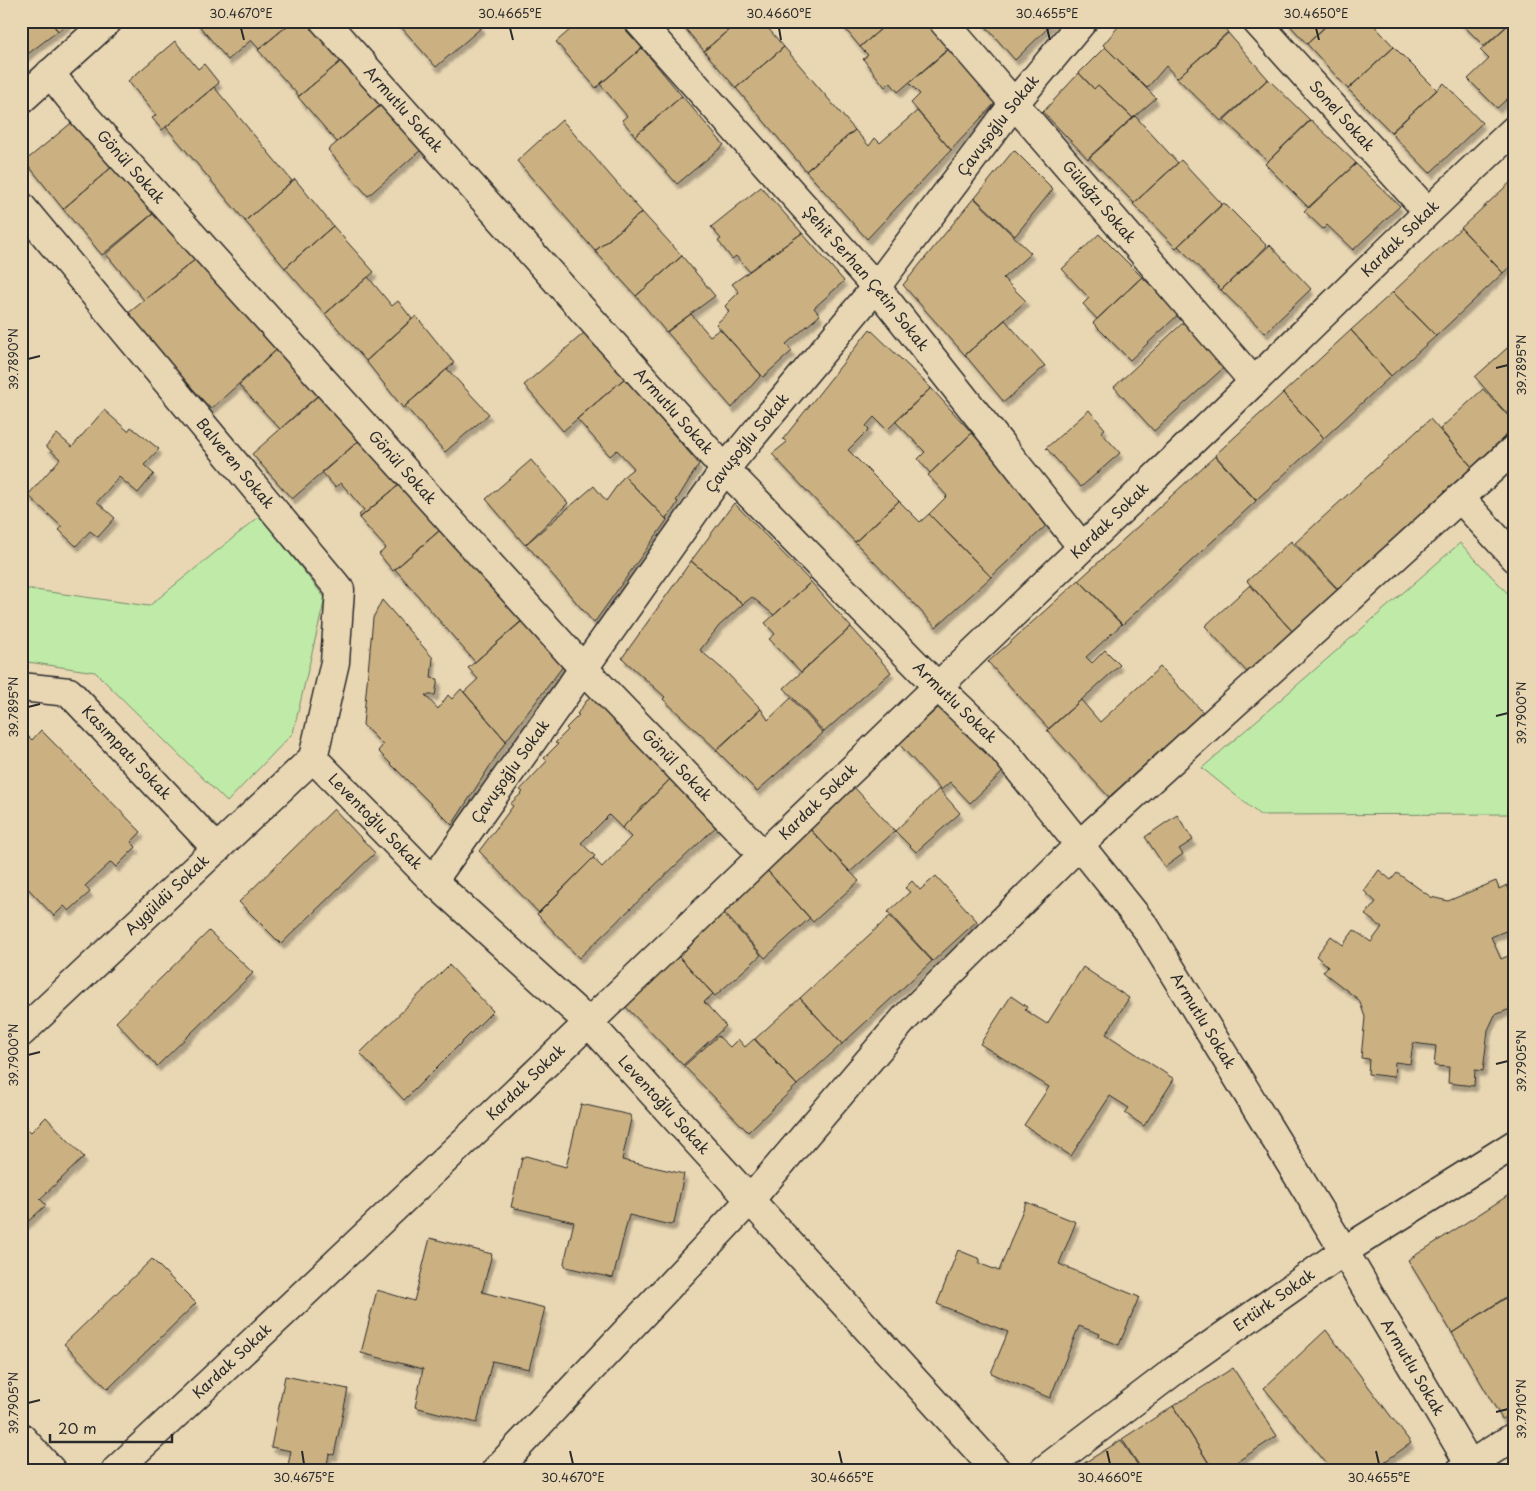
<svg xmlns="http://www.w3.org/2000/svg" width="1536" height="1491" font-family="'Playpen Sans',sans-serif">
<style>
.green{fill:#bfeaa7;stroke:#758a69}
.building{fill:#cbb181;stroke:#2b2b2b;filter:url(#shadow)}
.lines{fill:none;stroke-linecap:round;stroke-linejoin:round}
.minor-casing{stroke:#2b2b2b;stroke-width:31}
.minor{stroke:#e9d7b4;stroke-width:28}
.ticks{fill:none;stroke:#2b2b2b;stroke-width:2}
.labels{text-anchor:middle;stroke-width:5;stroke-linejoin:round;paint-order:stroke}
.street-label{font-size:15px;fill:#2b2b2b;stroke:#e9d7b4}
.neatline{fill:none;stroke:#2b2b2b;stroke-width:2}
.ticks-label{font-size:12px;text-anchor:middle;fill:#2b2b2b}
</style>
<defs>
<filter id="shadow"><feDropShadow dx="3" dy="5.5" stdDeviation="1" flood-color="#0004"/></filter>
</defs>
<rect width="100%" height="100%" fill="#e9d7b4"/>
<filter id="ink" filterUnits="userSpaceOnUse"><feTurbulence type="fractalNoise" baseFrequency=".02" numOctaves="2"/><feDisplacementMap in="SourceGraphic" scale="10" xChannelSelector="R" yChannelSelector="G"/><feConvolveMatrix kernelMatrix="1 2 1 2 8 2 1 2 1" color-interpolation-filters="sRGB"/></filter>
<g filter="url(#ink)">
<path class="green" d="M260,516L325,598L293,733L227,802L95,672L21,661V588L149,606Z
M1460,543L1515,601V814L1260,815L1202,768Z"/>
<path class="building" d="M21,21H50L58,31L21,59Z
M50,21H71L58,31Z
M198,21H293L259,49L251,40L228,60L196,22Z
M293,21H315L346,57L299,96L258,50Z
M396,21H477L482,27L436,67Z
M580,21H620L642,48L596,88L556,42Z
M679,21H739L704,51Z
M739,21H762L784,47L736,88L704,51Z
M839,21H890L860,47Z
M890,21H924L948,49L898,92L890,82L885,87L863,59L868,55L860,47Z
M981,21H1055L1015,60Z
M1123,21H1219L1228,32L1177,78L1166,66L1147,88L1103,45Z
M1286,21H1331L1307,44Z
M1331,21H1370L1394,47L1348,89L1307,44Z
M1459,21H1512L1485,47Z
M1512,21H1515V92L1497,108L1468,79L1489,59L1480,50Z
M1228,33L1268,79L1221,121L1177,78Z
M175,41L198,69L204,64L219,83L162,130L152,118L156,115L128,81Z
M784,47L855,130L806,171L736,88Z
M1105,47L1156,98L1133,118L1098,85L1094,89L1079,73Z
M1394,47L1437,90L1391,132L1348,89Z
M642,48L682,96L635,136L622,120L627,116L600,84Z
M949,49L996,102L951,150L911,103L920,94L909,83Z
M346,57L385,102L337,142L298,97Z
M1079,73L1094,89L1098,85L1133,118L1088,159L1043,112Z
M1268,79L1310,120L1268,161L1224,120Z
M1444,83L1482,123L1430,173L1391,133Z
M214,87L292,181L245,221L166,127Z
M682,96L724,145L677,184L635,136Z
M384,102L423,148L368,196L328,150Z
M917,111L951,150L867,239L806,171L855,130L869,146L875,138L880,143Z
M81,115L120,160L63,209L25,161Z
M1135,116L1178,163L1134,203L1089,157Z
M562,120L642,212L595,251L517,161Z
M1311,120L1356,163L1309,208L1265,164Z
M1014,150L1053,189L1015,236L975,198Z
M120,160L161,207L102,255L63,209Z
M1181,160L1222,204L1176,248L1133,204Z
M1356,164L1400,206L1353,250L1327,225L1323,229L1304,211Z
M1515,178V262L1503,273L1461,228Z
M295,179L333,226L285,268L245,221Z
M761,187L802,233L749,271L736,256L732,259L718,241L721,239L711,227Z
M974,198L1031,253L1003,278L1026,301L965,355L903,285Z
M1224,203L1267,246L1221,290L1178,246Z
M161,207L201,255L144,300L106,254Z
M642,212L682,256L636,296L595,251Z
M333,226L374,272L325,314L285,268Z
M1461,228L1503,273L1436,336L1393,292Z
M802,233L844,281L814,308L820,315L786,344L792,351L763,377L716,324L729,312L725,306L739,292L732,284Z
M1099,234L1142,277L1097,319L1083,304L1089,298L1062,269Z
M1270,245L1311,289L1265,333L1221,290Z
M201,255L285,342L211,409L126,315Z
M682,256L715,296L666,332L636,296Z
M368,277L392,306L398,301L412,319L366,361L325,314Z
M1142,277L1180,313L1130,360L1093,323Z
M1393,292L1436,336L1391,376L1351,330Z
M691,314L710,336L720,329L761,375L732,408L667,332Z
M416,316L454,363L403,408L366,361Z
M1187,319L1230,362L1154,431L1114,387Z
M1005,320L1045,366L1004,402L965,355Z
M870,329L931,388L887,430L874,417L866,426L869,429L848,450L899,501L855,542L772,454L787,442L783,439Z
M1351,330L1391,376L1324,438L1283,393Z
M585,332L625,378L563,431L524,385Z
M1515,341V423L1475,377Z
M285,342L326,388L280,429L239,385Z
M447,369L489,414L445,452L405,406Z
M625,378L699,464L676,501L678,502L671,513L666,517L667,520L624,476L634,468L617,450L610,456L577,419Z
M327,388L368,433L292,499L252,454Z
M931,388L972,433L930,473L918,459L925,452L895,421Z
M1483,389L1515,423V427L1472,467L1440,429Z
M1283,393L1324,438L1256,500L1215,455Z
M104,410L128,431L131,427L159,449L144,465L154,474L138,493L119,477L97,502L115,518L98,537L90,531L76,546L59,530L62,527L28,495L60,459L46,446L57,434L72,447Z
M1089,410L1105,429L1101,432L1120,453L1081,487L1046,448Z
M1430,419L1472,467L1338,589L1295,543Z
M368,433L406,479L361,517L359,515L364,510L341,483L335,487L322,472Z
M972,433L1052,520L991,577L929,514L947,496L928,475Z
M1215,456L1256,501L1122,625L1079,580Z
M531,460L568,503L525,545L486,499Z
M624,476L667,520L594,623L526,544L594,486L606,501Z
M406,479L446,525L393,571L379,554L386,548L359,518Z
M899,501L920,522L929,514L991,577L936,627L855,542Z
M734,503L811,582L774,615L752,597L743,604L691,561Z
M447,524L527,616L475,662L395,569Z
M1291,541L1338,590L1292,631L1247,581Z
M691,561L743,604L719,626L700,650L727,673L761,709L717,750L663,699L665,697L622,658Z
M1079,580L1122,624L1086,657L1092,663L1105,650L1120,665L1049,729L988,662Z
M811,582L851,627L801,672L769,639L775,634L765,623Z
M1250,585L1292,631L1247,672L1205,626Z
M382,600L433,658L431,678L438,679L435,695H425L438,709L448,695L452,699L461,689L506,741L452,825L378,751L383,745L363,725L373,618Z
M528,616L567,661L506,741L464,692L478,679L468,668Z
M851,627L891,672L824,732L784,688Z
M1160,667L1203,712L1109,797L1047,730L1081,700L1100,722Z
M593,692L677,772L622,828L609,815L581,843L595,856L539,913L479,851L513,806L510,804L523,792L520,790L547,761L544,758L558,744L555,743L568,730L566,728L579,715L577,714Z
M791,698L823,733L757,791L716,750L761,709L768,720Z
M940,706L1005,770L970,803L950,782L941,790L899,744Z
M41,730L141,832L131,842L136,847L116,867L111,862L85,886L90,892L69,911L64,906L54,916L21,881L23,871L21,870V740L27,735L32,740Z
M677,772L725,818L579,958L537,914L593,858L602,867L631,837L622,828Z
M853,786L895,831L850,872L808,827Z
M939,789L960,813L916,852L895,831Z
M334,809L375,853L281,944L239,902Z
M1177,815L1193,840L1179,849L1183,854L1165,867L1145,837Z
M808,827L859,881L813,922L764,867Z
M764,867L810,918L765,958L720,908Z
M1379,870L1391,880L1397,873L1431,897L1448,901L1496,881L1499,889L1507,885L1515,904V910L1510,912L1515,927L1491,937L1501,959L1515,953V1007L1495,1015L1488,1030L1483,1071L1475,1070L1474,1086L1448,1083L1449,1067L1434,1066L1436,1046L1413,1043L1410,1064L1395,1062L1394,1077L1368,1074L1369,1059L1361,1058L1365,1017L1359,1000L1323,972L1328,966L1316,956L1331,936L1343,945L1354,930L1371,942L1382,927L1365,915L1376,902L1364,891Z
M936,876L977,921L933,961L888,912L910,892L905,888L912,881L920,890Z
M719,909L761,955L715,996L674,951Z
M890,916L932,961L842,1044L800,998Z
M209,931L253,973L157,1066L116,1022Z
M674,951L713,994L704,1002L726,1026L683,1065L623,1004Z
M449,965L493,1011L404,1100L360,1053Z
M1083,967L1129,998L1106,1034L1174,1079L1144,1126L1125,1113L1129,1108L1110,1096L1071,1156L1024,1125L1049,1087L980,1044L1011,996L1027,1007L1025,1010L1047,1024Z
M800,998L842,1044L797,1085L755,1039Z
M718,1036L730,1047L738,1039L745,1047L754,1039L797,1085L748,1132L684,1066Z
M581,1104L630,1115L631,1119L622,1160L684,1174L674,1223L670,1225L629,1215L613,1278L566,1267L564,1263L574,1222L511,1207L522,1158L526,1156L566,1167Z
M46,1117L84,1157L40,1199L46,1205L21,1228V1124L22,1123L31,1132Z
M1515,1191V1291L1452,1333L1408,1260Z
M1026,1202L1076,1222L1059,1264L1139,1297L1119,1345L1099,1337L1100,1334L1079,1326L1050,1398L991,1373L1008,1332L937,1304L958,1250L980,1259L978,1263L999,1271Z
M430,1238L492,1254L482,1292L545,1308L529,1369L492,1361L477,1423L415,1407L423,1369L361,1353L377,1290L414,1301Z
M152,1259L196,1303L108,1389L64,1344Z
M1515,1292V1411L1502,1419L1452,1333Z
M1326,1330L1411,1443L1373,1470H1332L1264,1388Z
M1233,1368L1277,1436L1224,1470H1213L1173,1406Z
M285,1376L348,1389L334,1455L329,1454L326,1470H287L291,1451L271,1447Z
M1173,1406L1210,1465L1203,1470H1142L1122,1439Z
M1121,1440L1141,1470H1073Z"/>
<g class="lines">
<defs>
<g id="minor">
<path id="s1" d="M324,21L725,469L937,686L1001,747L1146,928L1344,1251L1473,1470"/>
<path id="s2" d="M638,21L876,287L1082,547"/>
<path id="s3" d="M943,21L1254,382"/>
<path id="s4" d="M1256,21L1427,211"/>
<path id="s5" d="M50,73L82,113L584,669L762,854"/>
<path d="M21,100L108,21"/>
<path id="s6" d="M21,206L340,590L335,662L313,758"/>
<path d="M1460,498L1515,558"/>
<path id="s7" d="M21,687L69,692L217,849"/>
<path id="s8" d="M313,758L433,881L588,1022L996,1470"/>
<path id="s9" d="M433,881L725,469L876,287L1013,105L1083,21"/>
<path id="s10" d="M21,1033L313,758"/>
<path d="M21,1437L51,1470"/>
<path id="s11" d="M116,1470C482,1129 840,780 1200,434C1305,333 1408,229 1515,129"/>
<path d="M496,1470L750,1200L905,1018L1079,845L1515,448"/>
<path id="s12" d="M1044,1470L1174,1371L1344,1251L1515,1144"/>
<path d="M1461,1470L1515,1436"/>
</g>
</defs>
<use href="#minor" class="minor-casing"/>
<use href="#minor" class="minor"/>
</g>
</g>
<path class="ticks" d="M241,28L244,40M510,28L513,40M779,28L781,40M1047,28L1050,40M1316,28L1319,40M28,359L40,356M1496,368L1508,365M28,707L40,704M1496,716L1508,713M28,1055L40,1052M1496,1064L1508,1061M28,1403L40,1400M1496,1412L1508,1409M302,1451L304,1464M570,1451L573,1464M839,1451L842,1464M1107,1451L1110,1464M1376,1451L1379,1464"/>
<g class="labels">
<g class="street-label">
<text dy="5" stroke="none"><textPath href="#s1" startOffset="119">Armutlu Sokak</textPath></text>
<text dy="5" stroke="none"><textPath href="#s4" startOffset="128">Sonel Sokak</textPath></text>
<text dy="5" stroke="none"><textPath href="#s9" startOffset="944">Çavuşoğlu Sokak</textPath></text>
<text dy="5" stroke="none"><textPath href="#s5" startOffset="124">Gönül Sokak</textPath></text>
<text dy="5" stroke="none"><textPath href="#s3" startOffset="239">Gülağzı Sokak</textPath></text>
<text dy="5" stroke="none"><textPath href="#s11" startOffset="1779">Kardak Sokak</textPath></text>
<text dy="5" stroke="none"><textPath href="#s2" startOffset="344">Şehit Serhan Çetin Sokak</textPath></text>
<text dy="5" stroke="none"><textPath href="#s1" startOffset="524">Armutlu Sokak</textPath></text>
<text dy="5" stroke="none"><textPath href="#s9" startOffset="539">Çavuşoğlu Sokak</textPath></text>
<text dy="5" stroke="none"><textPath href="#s6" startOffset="335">Balveren Sokak</textPath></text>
<text dy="5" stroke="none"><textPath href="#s5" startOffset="529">Gönül Sokak</textPath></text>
<text dy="5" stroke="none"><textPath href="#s11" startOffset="1374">Kardak Sokak</textPath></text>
<text dy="5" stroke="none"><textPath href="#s1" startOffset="929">Armutlu Sokak</textPath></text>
<text dy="5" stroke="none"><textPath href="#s7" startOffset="132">Kasımpatı Sokak</textPath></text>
<text dy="5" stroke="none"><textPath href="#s5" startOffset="934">Gönül Sokak</textPath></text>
<text dy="5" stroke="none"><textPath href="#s9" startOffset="134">Çavuşoğlu Sokak</textPath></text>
<text dy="5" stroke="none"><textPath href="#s11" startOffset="969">Kardak Sokak</textPath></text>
<text dy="5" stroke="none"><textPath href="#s8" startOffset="89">Leventoğlu Sokak</textPath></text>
<text dy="5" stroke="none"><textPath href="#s10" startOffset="201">Aygüldü Sokak</textPath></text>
<text dy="5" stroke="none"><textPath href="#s1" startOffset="1334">Armutlu Sokak</textPath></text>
<text dy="5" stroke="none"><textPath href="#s11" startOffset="564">Kardak Sokak</textPath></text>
<text dy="5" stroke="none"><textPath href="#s8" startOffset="494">Leventoğlu Sokak</textPath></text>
<text dy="5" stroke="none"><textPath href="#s12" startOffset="286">Ertürk Sokak</textPath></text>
<text dy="5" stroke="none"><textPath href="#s11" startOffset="159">Kardak Sokak</textPath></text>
<text dy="5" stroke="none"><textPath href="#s1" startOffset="1739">Armutlu Sokak</textPath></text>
</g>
</g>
<rect width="1536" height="1491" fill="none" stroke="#e9d7b4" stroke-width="55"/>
<path d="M50 1434v8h122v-8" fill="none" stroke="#2b2b2b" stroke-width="2.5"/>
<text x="58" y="1434" font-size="15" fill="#2b2b2b" stroke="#e9d7b4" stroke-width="4" paint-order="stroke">20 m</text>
<rect x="28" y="28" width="1480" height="1436" class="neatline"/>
<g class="ticks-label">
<text x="241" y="18">30.4670°E</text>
<text x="510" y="18">30.4665°E</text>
<text x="779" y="18">30.4660°E</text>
<text x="1047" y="18">30.4655°E</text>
<text x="1316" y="18">30.4650°E</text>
<text transform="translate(14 359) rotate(-90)" y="4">39.7890°N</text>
<text transform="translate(1522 365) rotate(-90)" y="4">39.7895°N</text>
<text transform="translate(14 707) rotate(-90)" y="4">39.7895°N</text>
<text transform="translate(1522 713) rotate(-90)" y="4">39.7900°N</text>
<text transform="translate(14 1055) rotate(-90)" y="4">39.7900°N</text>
<text transform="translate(1522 1061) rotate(-90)" y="4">39.7905°N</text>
<text transform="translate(14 1403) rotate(-90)" y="4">39.7905°N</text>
<text transform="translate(1522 1409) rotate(-90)" y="4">39.7910°N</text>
<text x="304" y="1482">30.4675°E</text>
<text x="573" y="1482">30.4670°E</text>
<text x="842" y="1482">30.4665°E</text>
<text x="1110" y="1482">30.4660°E</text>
<text x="1379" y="1482">30.4655°E</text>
</g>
</svg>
